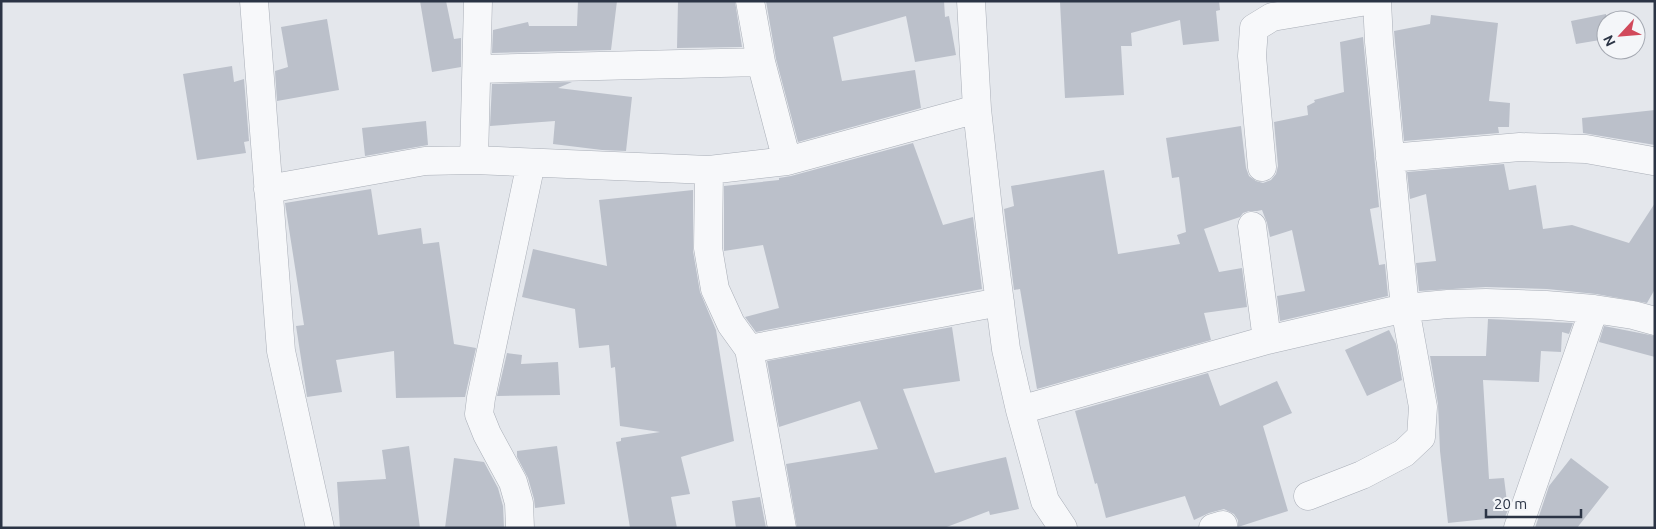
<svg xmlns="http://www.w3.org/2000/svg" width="1656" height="529" font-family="Ubuntu,sans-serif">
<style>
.building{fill:#bbc0ca}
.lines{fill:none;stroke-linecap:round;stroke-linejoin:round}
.minor-casing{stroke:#a9aeb7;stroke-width:29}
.minor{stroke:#f7f8fa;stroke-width:28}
</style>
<rect width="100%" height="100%" fill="#e4e7ec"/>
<path class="building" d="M420,1H446L454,39L461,38V67L432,72Z
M578,1H617L611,50L492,53L493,30L528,22L529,26H577Z
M678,1H735L742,47L677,48Z
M766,1H944L945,17L949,16L956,55L915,62L906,16L833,37L842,81L915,70L921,108L798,142L776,59Z
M1071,1H1219L1220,10L1216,11L1219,41L1183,45L1180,20L1131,33L1132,46H1121L1124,95L1065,98L1060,2Z
M1606,14V39L1576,44L1571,21Z
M1431,15L1498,23L1489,101L1510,103L1509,127H1498L1499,133L1404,141L1394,31L1430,24Z
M327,19L339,90L277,101L275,71L288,67L281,27Z
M1363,37L1379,207L1370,209L1379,265L1385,264L1388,296L1280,321L1277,296L1305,291L1292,230L1270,237L1267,223L1262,210L1257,211H1249L1243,213L1240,217L1204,229L1219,272L1242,268L1247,307L1204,313L1211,340L1037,389L1020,289L1014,290L1006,225L1004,209L1014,206L1011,186L1104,170L1118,254L1180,244L1177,235L1186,232L1179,177L1172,178L1166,138L1241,126L1246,168L1249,176L1256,181L1263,183L1271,180L1276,174L1278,166L1274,122L1308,115L1307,106L1315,102L1314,100L1344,92L1340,42Z
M232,66L234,82L244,79L249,141L244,142L246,153L197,160L183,74Z
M572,82L558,88L632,97L626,151L602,150L553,144L555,121L490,126L492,84Z
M1655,110V145L1583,133L1582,118Z
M426,121L428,145L365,156L362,128Z
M913,143L943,225L973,217L982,289L756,332L745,317L779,308L763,245L724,251V186L779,180V178L791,176Z
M1504,164L1509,190L1536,185L1543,229L1572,225L1629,243L1655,203V289L1647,303L1596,294L1547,289L1486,287L1419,291L1416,263L1436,261L1426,194L1410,199L1407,172Z
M371,189L378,235L421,228L423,244L439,242L454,344L476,348L465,397L396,398L394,351L336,360L342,392L307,397L296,326L304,325L285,203Z
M693,190V251L700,292L716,330L734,441L681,457L690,494L671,497L677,528H630L616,442L621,441V438L660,432L620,426L615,367L611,368L609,345L579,348L575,309L522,297L533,249L607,266L599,200Z
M1488,319L1573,323L1569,334L1562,332L1561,352L1541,351L1539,382L1483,380L1489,479L1504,478L1508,510L1505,517L1448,523L1440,451L1438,404L1430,356H1486Z
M1604,326L1655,336V357L1599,342Z
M952,327L960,381L903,389L935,473L1006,457L1019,509L990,515L989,511L944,528H797L786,464L878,449L860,401L779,427L767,361Z
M1389,330L1396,344L1402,380L1367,396L1345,350Z
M507,353L522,355L521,364L558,362L560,395L497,396Z
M1208,373L1220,406L1277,381L1292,413L1263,426L1288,511L1238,527V520L1234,514L1224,509L1209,513L1194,520L1185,496L1106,518L1097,483L1095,484L1075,411Z
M409,446L420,528H340L337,482L386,479L382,450Z
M557,446L565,504L535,508L534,499L528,478L517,457V451Z
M454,458L484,462L498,488L503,506L504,528H445Z
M1571,458L1609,487L1577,528H1535L1549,486Z
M760,497L766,528H736L732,501Z"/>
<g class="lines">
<defs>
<path id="minor" d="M254,1L281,351L320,528
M750,1L761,62L787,161
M971,1L977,109L990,227L1006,349L1020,410L1045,501L1063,528
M477,69L761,62
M1390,158L1520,147L1586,149L1653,161
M474,160L478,1
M1262,167L1252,56L1254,28L1272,17L1367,1
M709,170L708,248L715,289L731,324L749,349L782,528
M268,189L425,161L474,160L709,170L787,161L977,109
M1252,226L1267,340
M749,349L1000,302
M1020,410L1267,340L1405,308L1448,304L1486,303L1546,305L1594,309L1633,315L1655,321
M1308,496L1362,475L1404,453L1421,437L1423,407L1405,308L1379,42L1377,1
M520,528L519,503L513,482L487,434L479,414L481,398L531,163
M1213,528L1223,525
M1518,528L1594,309"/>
</defs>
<use href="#minor" class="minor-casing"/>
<use href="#minor" class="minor"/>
</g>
<rect width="1656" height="529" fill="none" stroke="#2b3445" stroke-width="5"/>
<g transform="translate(1621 35) rotate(244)"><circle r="24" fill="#f4f6f9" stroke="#a4a8b1"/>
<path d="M0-4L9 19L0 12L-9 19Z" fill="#d1495b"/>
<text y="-8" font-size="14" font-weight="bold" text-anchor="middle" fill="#2b3445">N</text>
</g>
<path d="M1486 509v8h95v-8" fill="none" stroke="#2b3445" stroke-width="2.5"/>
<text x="1494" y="509" font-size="15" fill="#2b3445" stroke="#f4f6f9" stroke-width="4" paint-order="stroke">20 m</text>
</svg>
